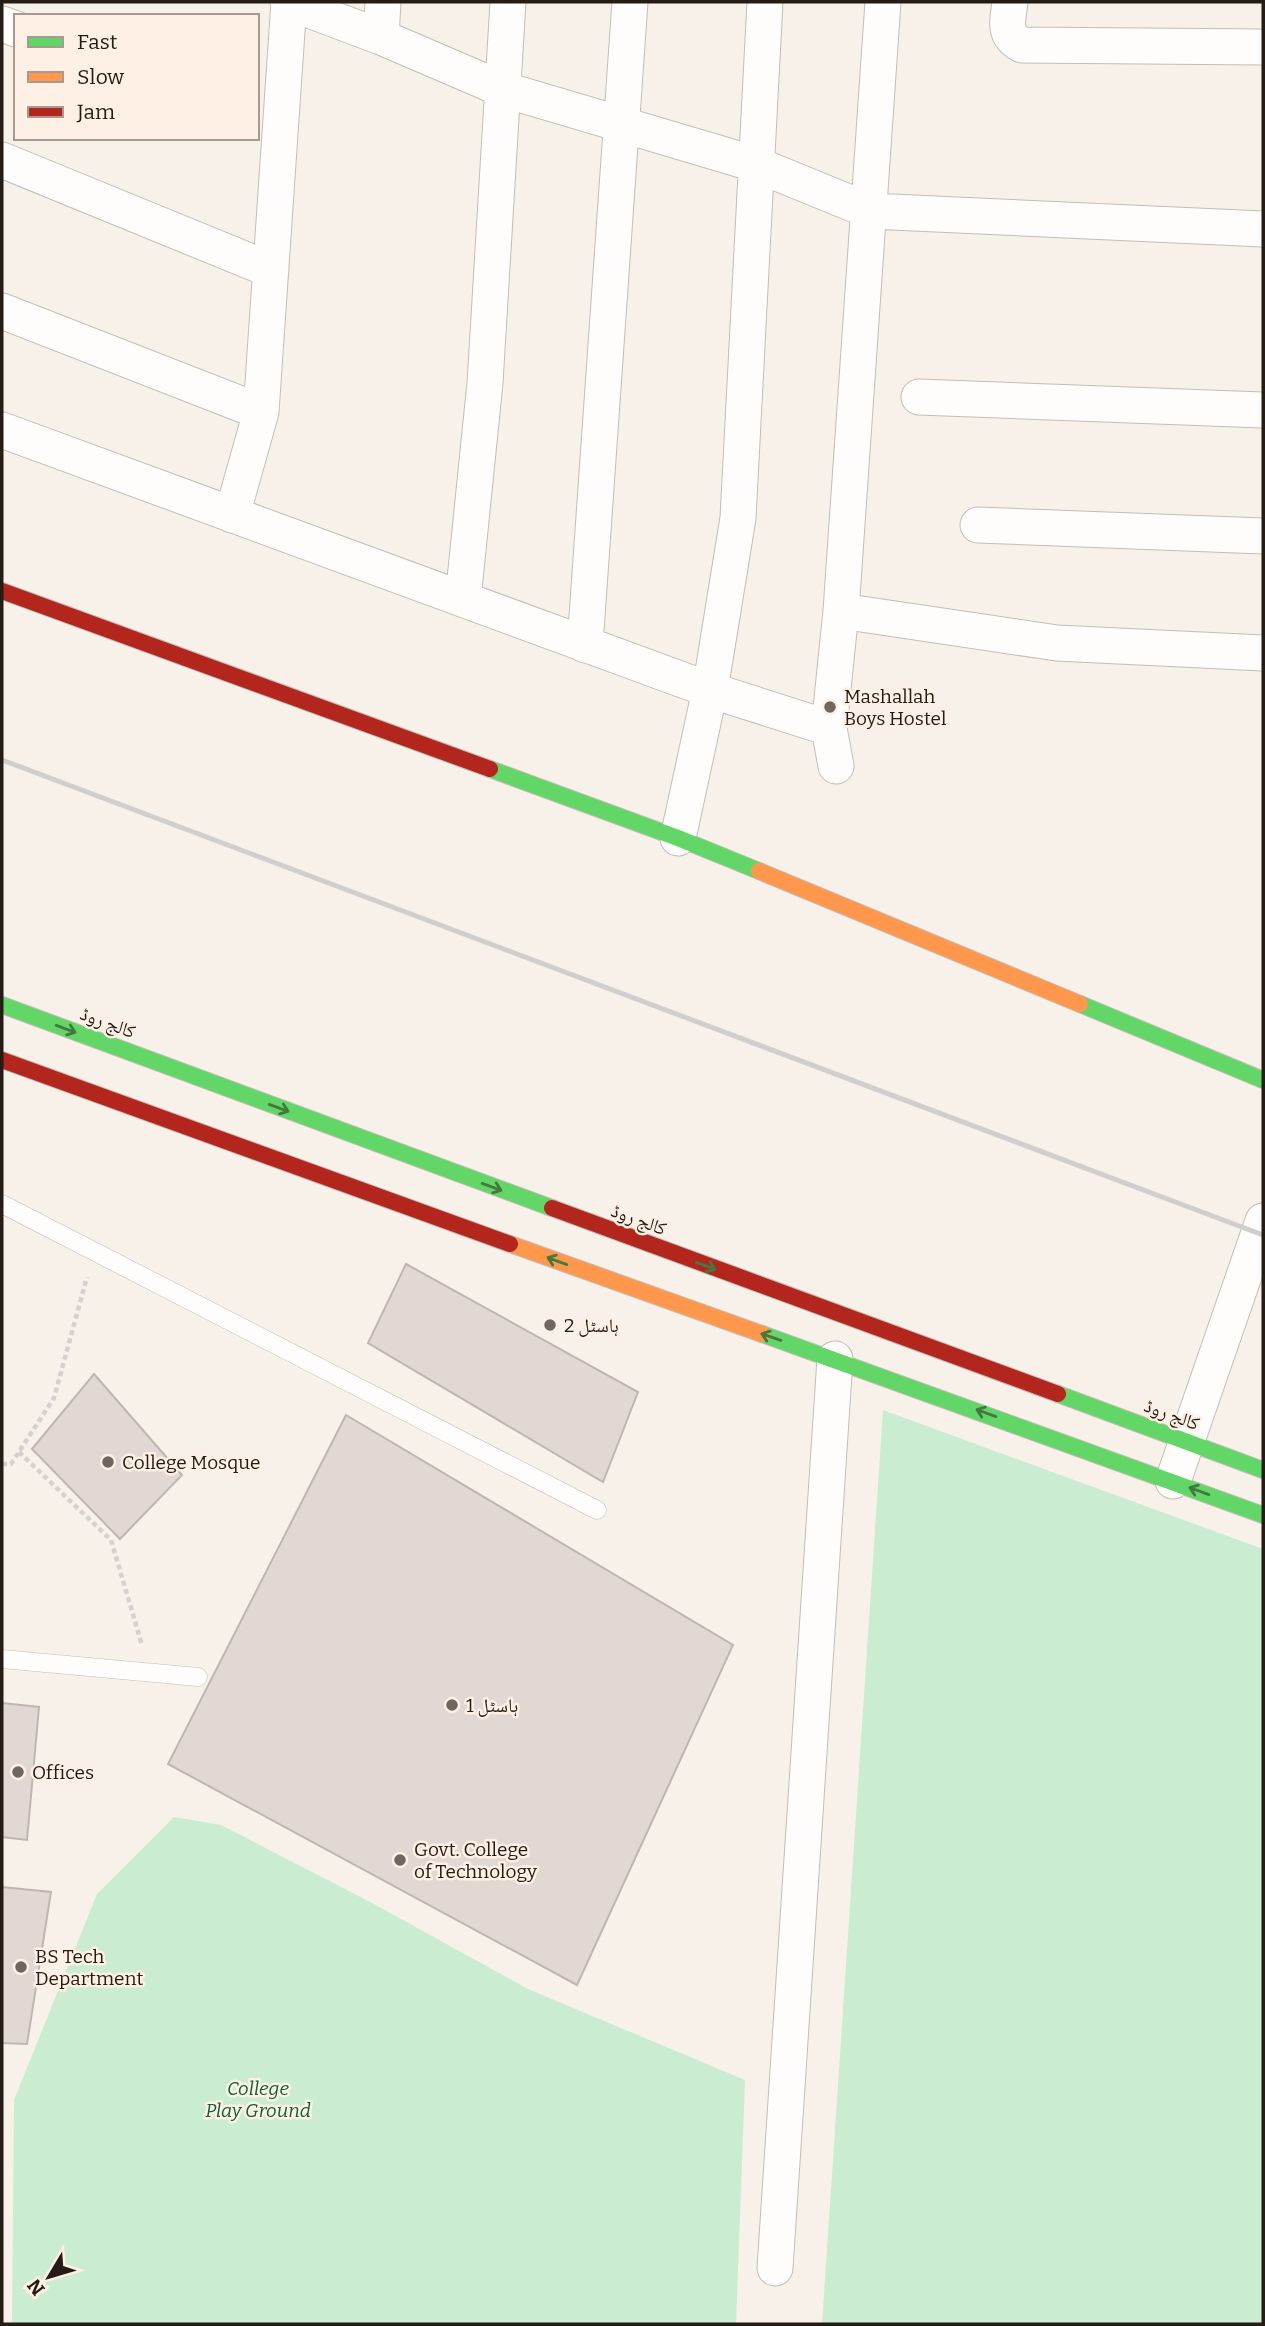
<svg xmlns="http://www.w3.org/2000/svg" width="1265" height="2326" font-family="Bitter,'Noto Naskh Arabic',serif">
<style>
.green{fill:#caecd1}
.building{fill:#e1d8d3;stroke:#bfb6b1;stroke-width:2}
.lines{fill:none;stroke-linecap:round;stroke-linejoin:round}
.lane-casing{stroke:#c4bdb7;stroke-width:19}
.street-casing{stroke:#c4bdb7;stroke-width:37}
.fast-casing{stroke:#c4bdb7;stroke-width:18}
.slow-casing{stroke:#c4bdb7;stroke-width:18}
.jam-casing{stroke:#c4bdb7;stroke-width:18}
.path{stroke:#d5d1cf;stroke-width:4.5;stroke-dasharray:5 3.5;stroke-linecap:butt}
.lane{stroke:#fefdfc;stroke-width:18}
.street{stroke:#fefdfc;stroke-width:35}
.fast{stroke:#63d668;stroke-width:16}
.slow{stroke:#ff974d;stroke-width:16}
.jam{stroke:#b3261e;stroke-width:16}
.rail{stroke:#d1cfcd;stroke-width:5}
.oneway{stroke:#44793e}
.poi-dot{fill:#6e6760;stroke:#fef0e4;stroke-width:2.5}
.labels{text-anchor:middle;stroke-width:5;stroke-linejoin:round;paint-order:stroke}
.poi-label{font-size:19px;fill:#241c15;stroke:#fef0e4;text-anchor:start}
.street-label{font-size:19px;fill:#241c15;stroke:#fef0e4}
.park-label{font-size:19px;font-style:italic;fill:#096239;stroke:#fef0e4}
</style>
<rect width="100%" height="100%" fill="#f8f1ea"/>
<path class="green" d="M883,1410L1263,1549V2324H822Z
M174,1817L221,1825L372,1903L528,1989L745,2080L736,2324H12L14,2100L97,1894Z"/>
<path class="building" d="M406,1264L638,1392L603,1482L368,1343Z
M94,1374L182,1475L120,1539L32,1449Z
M346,1415L733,1645L577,1985L168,1764Z
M2,1703L39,1707L27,1840L2,1837Z
M2,1887L51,1892L27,2044L2,2043Z"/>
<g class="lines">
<defs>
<path id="lane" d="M2,1204L597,1510
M2,1659L198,1677"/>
<path id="street" d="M288,2L381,37L502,89L755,164L870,211L1263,229
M1010,2C1008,21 1002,34 1022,45L1263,47
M2,24L16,29
M381,37L383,2
M2,160L271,270
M2,311L261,412
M919,397L1263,410
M2,430L710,690L829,728
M232,515L261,412L289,2
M978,525L1263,536
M463,599L485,383L508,2
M841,611L1057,643L1263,653
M585,645L630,2
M836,766L829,728L841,611L883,2
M678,838L710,690L738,518L765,2
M1173,1481L1263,1221
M775,2268L835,1359"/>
<path id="fast" d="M490,769L678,838L759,871
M1080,1004L1263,1080
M2,1005L552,1208
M762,1334L1263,1515
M1058,1394L1263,1470"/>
<path id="slow" d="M759,871L1080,1004
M510,1244L762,1334"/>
<path id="jam" d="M2,591L490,769
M2,1060L510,1244
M552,1208L1058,1394"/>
</defs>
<use href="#lane" class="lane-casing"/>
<use href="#street" class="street-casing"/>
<use href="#fast" class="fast-casing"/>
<use href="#slow" class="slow-casing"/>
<use href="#jam" class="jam-casing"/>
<path class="path" d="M19,1452L111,1540L142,1645
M2,1464H11L54,1398L87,1277"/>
<use href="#lane" class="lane"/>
<use href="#street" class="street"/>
<use href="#fast" class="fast"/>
<use href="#slow" class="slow"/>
<use href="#jam" class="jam"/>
<path class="rail" d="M2,760L1263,1235"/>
</g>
<defs><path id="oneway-shaft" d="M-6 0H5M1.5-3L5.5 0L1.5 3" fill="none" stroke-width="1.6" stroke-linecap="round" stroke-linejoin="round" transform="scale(1.75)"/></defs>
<g class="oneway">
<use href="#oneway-shaft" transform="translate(66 1029) rotate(20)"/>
<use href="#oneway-shaft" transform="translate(279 1108) rotate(20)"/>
<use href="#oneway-shaft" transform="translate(492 1187) rotate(20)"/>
<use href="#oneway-shaft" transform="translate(557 1261) rotate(-160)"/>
<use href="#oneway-shaft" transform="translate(706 1266) rotate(20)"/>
<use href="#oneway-shaft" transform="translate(771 1337) rotate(-161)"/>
<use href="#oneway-shaft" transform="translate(986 1413) rotate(-160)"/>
<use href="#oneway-shaft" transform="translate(1199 1491) rotate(-160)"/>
</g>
<g class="poi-dot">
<circle cx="830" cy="707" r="7"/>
<circle cx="550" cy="1325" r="7"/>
<circle cx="108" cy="1462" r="7"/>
<circle cx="452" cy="1705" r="7"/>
<circle cx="18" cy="1772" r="7"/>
<circle cx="400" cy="1860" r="7"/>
<circle cx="21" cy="1967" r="7"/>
</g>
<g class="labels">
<g class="poi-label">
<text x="844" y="703">Mashallah<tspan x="844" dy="22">Boys Hostel</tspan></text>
<text x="564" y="1332">ہاسٹل 2</text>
<text x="122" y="1469">College Mosque</text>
<text x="466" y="1712">ہاسٹل 1</text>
<text x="32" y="1779">Offices</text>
<text x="414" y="1856">Govt. College<tspan x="414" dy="22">of Technology</tspan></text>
<text x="35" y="1963">BS Tech<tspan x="35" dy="22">Department</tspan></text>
</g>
<g class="street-label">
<text transform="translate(108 1022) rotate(20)" y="7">کالج روڈ</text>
<text transform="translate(639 1219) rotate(20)" y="7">کالج روڈ</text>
<text transform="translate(1172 1414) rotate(20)" y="7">کالج روڈ</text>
</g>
<g class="park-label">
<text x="258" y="2095">College<tspan x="258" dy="22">Play Ground</tspan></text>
</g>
</g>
<rect width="1265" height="2326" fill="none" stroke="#241c15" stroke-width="7"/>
<rect x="14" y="14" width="245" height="126" fill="#fef0e4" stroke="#a79b91" stroke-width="2"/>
<rect x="28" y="37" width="35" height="10" fill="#63d668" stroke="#a79b91" stroke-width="2"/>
<text x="77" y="49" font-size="21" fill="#241c15">Fast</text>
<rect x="28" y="72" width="35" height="10" fill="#ff974d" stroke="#a79b91" stroke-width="2"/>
<text x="77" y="84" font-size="21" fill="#241c15">Slow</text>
<rect x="28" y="107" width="35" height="10" fill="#b3261e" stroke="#a79b91" stroke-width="2"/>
<text x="77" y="119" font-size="21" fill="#241c15">Jam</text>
<g transform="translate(49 2277) rotate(232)" stroke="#fef0e4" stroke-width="5" paint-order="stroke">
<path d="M0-5L12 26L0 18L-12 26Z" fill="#241c15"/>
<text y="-10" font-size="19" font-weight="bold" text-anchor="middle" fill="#241c15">N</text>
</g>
</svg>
